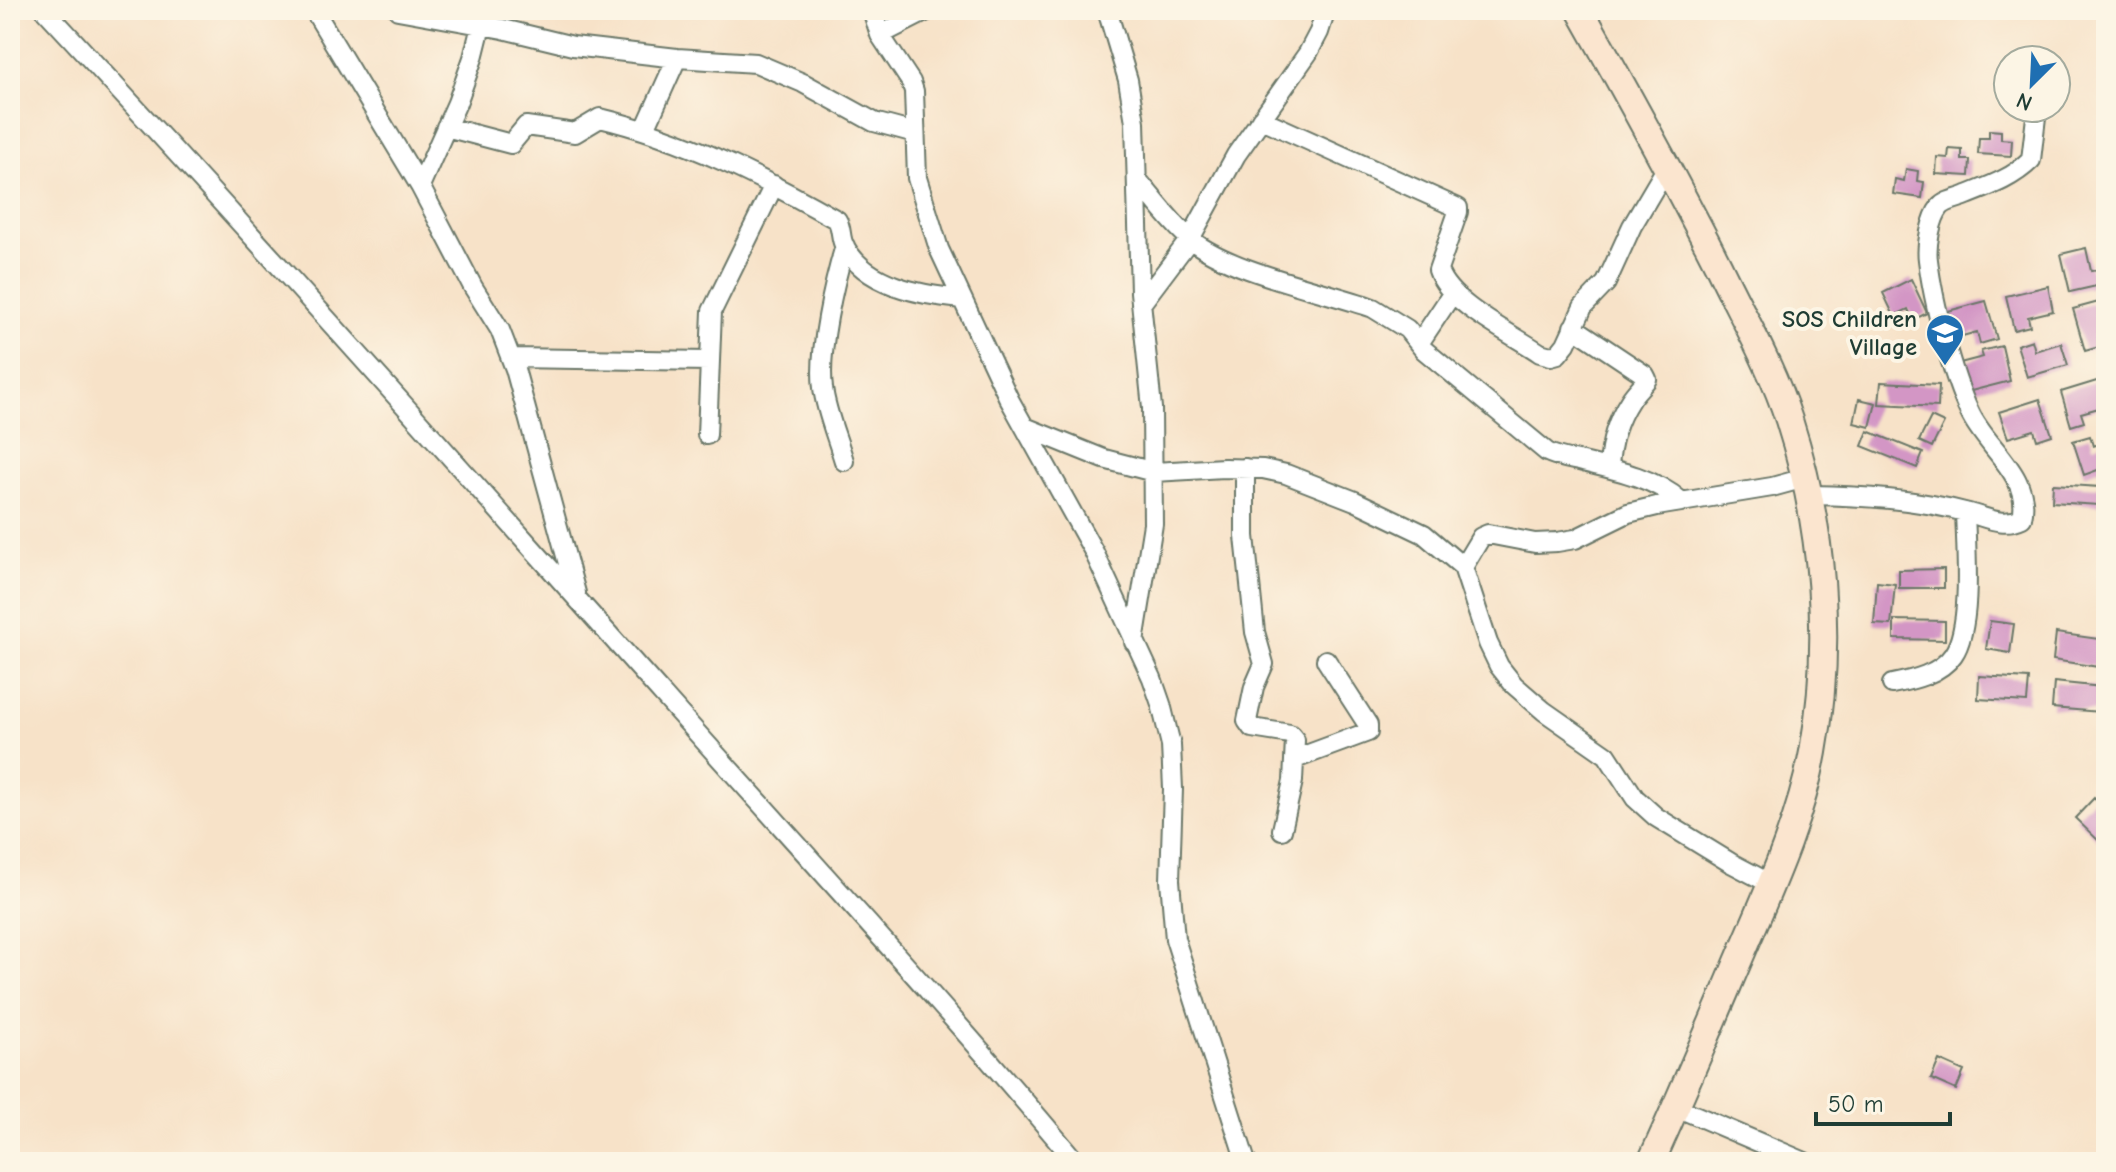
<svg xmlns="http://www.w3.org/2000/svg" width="2116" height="1172" font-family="'Comic Neue',sans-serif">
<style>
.building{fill:#d396c5}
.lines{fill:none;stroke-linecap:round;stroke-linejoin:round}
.minor-casing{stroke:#6b7768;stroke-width:22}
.secondary-casing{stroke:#6b7768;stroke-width:30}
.minor{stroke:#fff;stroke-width:18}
.secondary{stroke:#fbe5cf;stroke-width:26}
.labels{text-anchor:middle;stroke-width:8;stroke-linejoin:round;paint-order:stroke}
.poi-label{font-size:24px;font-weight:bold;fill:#1f3d34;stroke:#fcf5e5;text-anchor:end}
</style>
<rect width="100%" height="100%" fill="#fcf5e5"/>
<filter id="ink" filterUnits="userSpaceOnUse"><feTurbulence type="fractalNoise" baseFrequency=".0125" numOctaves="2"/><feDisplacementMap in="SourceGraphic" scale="16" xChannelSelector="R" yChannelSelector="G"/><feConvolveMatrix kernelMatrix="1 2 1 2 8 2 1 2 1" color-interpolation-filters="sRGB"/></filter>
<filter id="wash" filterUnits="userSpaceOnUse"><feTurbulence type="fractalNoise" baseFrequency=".006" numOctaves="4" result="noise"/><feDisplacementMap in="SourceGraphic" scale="32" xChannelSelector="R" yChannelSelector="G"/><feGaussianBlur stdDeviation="1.8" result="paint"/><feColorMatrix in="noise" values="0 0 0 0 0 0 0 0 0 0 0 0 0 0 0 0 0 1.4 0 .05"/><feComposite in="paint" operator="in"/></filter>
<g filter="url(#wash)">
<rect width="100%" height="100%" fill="#f7e2c8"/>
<g id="blocks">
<path class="building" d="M1989,130L2001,131V139L2012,140L2011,156L1978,154L1979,138H1989Z
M1949,149L1962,150V160H1970L1969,176L1936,174L1937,157L1948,158Z
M1906,169L1918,171L1917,181L1924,182L1922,198L1893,194L1895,179L1904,181Z
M2086,248L2091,271L2097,270L2101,285L2070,292L2061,254Z
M1911,279L1927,313L1913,320L1908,309L1894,316L1883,293Z
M2048,286L2053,311L2028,317L2030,326L2014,330L2006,296Z
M2106,300V318L2101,319L2106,345L2085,351L2073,309Z
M1986,301L1997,339L1980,344L1977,332L1955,338L1948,311Z
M2032,340L2035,351L2061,343L2068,365L2027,377L2017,345Z
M2002,346L2010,381L1967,392L1960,363L1983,357L1981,351Z
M2100,380L2106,406L2081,413L2084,422L2071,426L2061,392Z
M1881,382L1939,385L1938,407L1879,404Z
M1859,399L1876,403L1870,427L1854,423Z
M2040,399L2052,435L2037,440L2034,430L2008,438L1999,412Z
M1931,417L1944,423L1932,447L1919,441Z
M1868,431L1923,453L1917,468L1862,446Z
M2090,436L2093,446L2106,442V467L2084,475L2073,441Z
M2053,484L2100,487L2099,505L2052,502Z
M1944,569V588H1899V570Z
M1877,582L1895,584L1891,625L1874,624Z
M1894,620L1945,621V640L1894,639Z
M1990,621L2014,624L2010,653L1986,649Z
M2056,633L2106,640L2105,668L2053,660Z
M1979,676L2029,679L2027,702L1978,699Z
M2054,682L2102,687L2100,712L2052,708Z
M2094,798L2106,810V848L2075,818Z
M1939,1060L1964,1071L1956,1090L1931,1079Z"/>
</g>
</g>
<g filter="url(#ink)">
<use href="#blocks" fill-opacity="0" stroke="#6b7768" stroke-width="2"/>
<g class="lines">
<defs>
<path id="minor" d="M45,10C255,236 459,467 664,696C802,851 943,1003 1076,1162
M314,10L420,186L473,287L500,330L515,369L576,593
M398,10L503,29L573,46L677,58L756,63L803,83L874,122L915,133
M872,10L880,35L911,82L914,91L917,178L939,249L1009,399L1094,552L1152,678L1161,704L1171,745L1173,789L1170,880L1175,939L1246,1162
M1107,10L1128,80L1135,122L1140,292L1152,408L1153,524L1134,642
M880,35L929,10
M1261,119L1458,208V212L1438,270C1449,304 1511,333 1540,353L1551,356L1558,354L1566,344L1583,307L1606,283L1632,226L1668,165
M446,127L511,144L526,126L575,133L600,118C684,138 763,178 837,220C842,228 840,237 844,245C865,286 921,295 962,299
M645,129L677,58
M1137,179C1154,199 1170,222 1190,239C1230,272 1322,290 1373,308L1407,329L1424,350L1547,452C1559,458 1570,459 1583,462C1617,470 1654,478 1681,501
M420,186L457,103L473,58L485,10
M1141,304L1190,239L1236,155L1308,53L1319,32L1326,10
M1573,327L1645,375L1647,379C1642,386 1635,392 1630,400C1617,420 1610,445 1609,468
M1420,342L1452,294
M511,358L709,361
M1025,427L1104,459L1154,472L1224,468L1263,469L1286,474L1355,501L1424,534L1463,567L1488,643L1499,666L1514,685L1544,711L1607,755L1635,798L1656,817L1731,863L1771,884
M707,435L712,311L774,185
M844,461C837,437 826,412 823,388C818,352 834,282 845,246
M1245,468V536L1255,632L1264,664L1254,687L1247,721L1252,728L1290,734L1295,740L1293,781L1282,830
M1810,495C1863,496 1917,499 1969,513C1988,518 2003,527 2022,518C2032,476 1986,448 1970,413C1952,376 1933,301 1928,260C1926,246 1931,218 1940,207C1946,200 1959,199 1967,195C1990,186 2013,178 2031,160L2036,117
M1463,567L1481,537L1488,534L1535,543L1557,542L1575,539L1628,513L1657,506L1772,487L1805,478
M1892,684C1913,680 1940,674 1953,655C1973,627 1966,547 1965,512
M1295,759L1368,732V725L1326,660
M1676,1107L1805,1162"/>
<path id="secondary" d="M1580,10C1628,95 1675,180 1719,267C1743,317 1772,367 1789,420C1823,526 1833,642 1813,752C1800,823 1768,891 1740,957C1711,1025 1682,1094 1651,1162"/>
</defs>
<use href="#minor" class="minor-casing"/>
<use href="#secondary" class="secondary-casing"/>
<use href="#minor" class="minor"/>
<use href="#secondary" class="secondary"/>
</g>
</g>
<defs>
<symbol id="school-pin" viewBox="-11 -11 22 30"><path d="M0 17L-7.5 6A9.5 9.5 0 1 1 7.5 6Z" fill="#1f6fb2" stroke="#fcf5e5"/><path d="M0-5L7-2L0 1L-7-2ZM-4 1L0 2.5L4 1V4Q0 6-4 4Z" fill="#fff"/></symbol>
</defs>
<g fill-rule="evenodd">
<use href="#school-pin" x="1923" y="311" width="44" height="60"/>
</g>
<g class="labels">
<g class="poi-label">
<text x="1917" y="327">SOS Children<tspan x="1917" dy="28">Village</tspan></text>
</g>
</g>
<rect width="2116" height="1172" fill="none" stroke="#fcf5e5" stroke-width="40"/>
<g transform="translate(2032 84) rotate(204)"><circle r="38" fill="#fcf5e5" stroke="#a4ab9e" stroke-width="2"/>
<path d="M0-6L14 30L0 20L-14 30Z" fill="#1f6fb2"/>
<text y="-12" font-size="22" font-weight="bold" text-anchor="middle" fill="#1f3d34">N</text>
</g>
<path d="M1816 1112v12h134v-12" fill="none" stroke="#1f3d34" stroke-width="4"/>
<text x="1828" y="1112" font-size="24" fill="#1f3d34" stroke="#fcf5e5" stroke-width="6" paint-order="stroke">50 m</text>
</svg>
